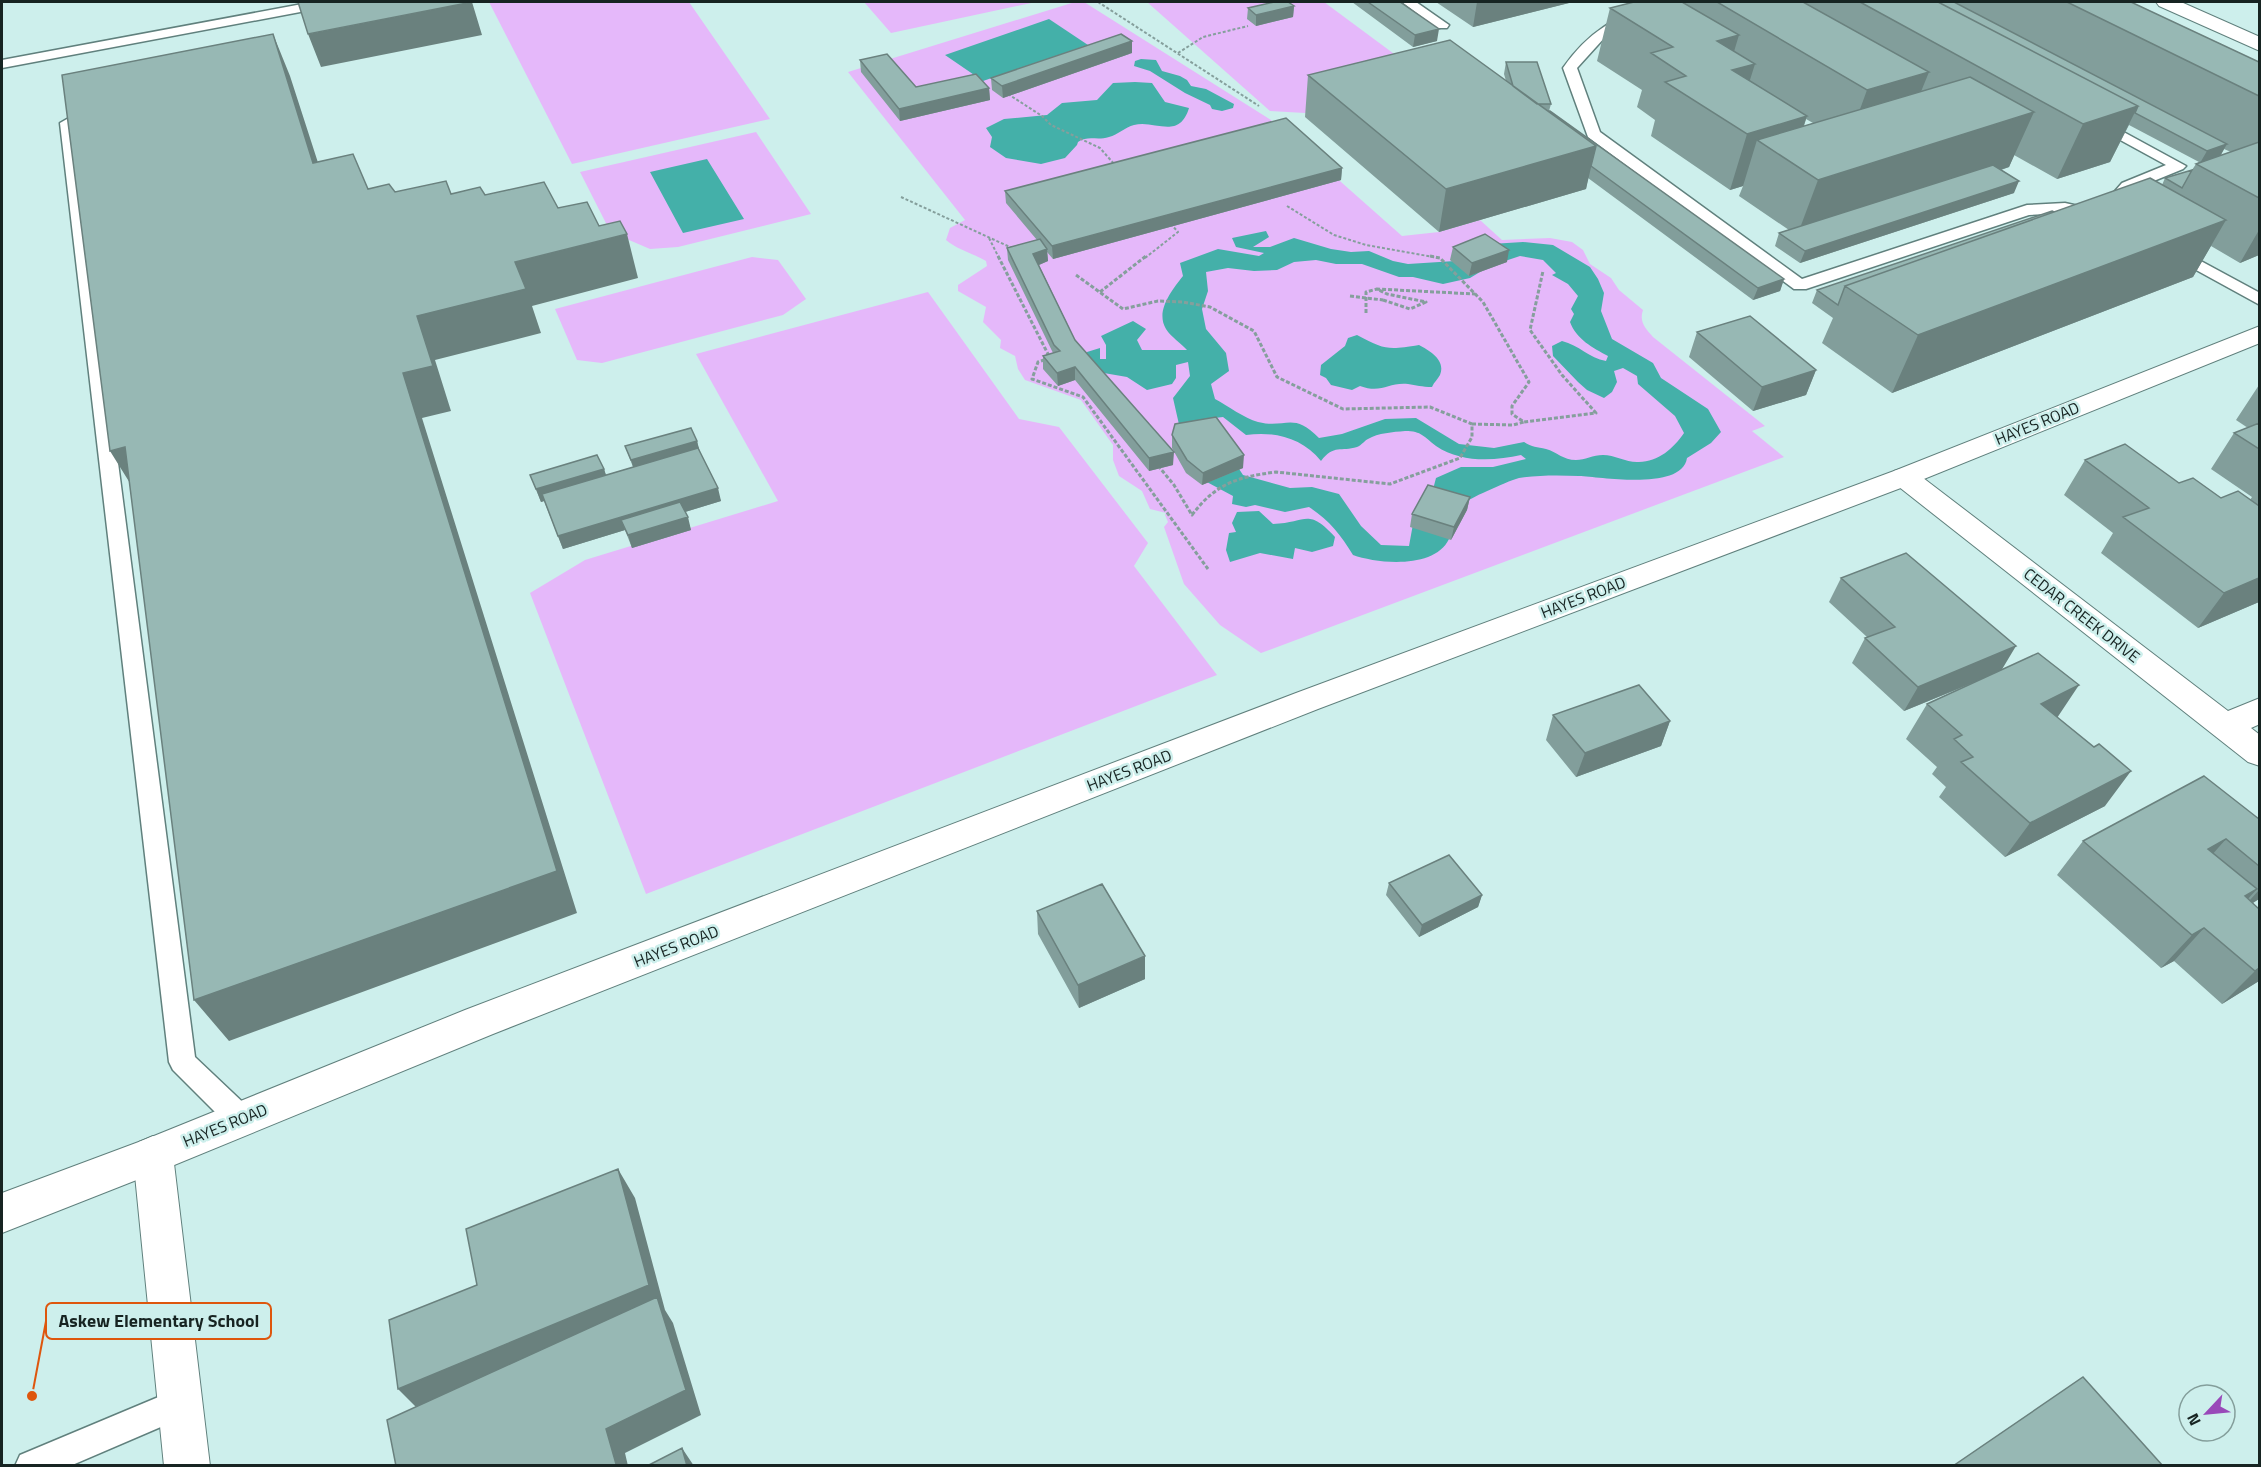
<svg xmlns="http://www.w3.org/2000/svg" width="2261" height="1467" font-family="'Titillium Web',sans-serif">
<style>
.green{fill:#e5b8fa}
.water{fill:#44b0a9;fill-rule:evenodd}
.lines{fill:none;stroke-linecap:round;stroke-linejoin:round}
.lane-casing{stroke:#60807d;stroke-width:3}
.street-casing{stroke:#60807d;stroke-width:2}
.secondary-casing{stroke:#60807d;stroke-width:2}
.path-far1{stroke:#859f9c;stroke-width:2;stroke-dasharray:3 2;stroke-linecap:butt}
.path{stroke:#859f9c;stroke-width:3;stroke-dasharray:4 2;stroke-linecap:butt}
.lane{fill:#fff;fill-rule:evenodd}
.street{fill:#fff;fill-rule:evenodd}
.secondary{fill:#fff;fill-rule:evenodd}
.path-bridge{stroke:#859f9c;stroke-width:3;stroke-dasharray:4 2;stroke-linecap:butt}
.wall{fill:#829e9b;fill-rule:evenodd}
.shaded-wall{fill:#6a817e}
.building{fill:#97b8b4;stroke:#6a817e;stroke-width:1.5}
.labels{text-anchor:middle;stroke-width:5;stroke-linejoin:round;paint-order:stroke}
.street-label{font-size:16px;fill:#172422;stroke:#cdefec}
.leader{fill:none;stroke:#de560d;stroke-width:2}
.callout-dot{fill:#de560d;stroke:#cdefec;stroke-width:2}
.callout{fill:#cdefec;stroke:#de560d;stroke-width:2}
.callout-label{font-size:18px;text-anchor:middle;font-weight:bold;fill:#172422}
</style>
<rect width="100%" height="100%" fill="#cdefec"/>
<path class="green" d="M489,2H689L770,119L572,164Z
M864,2H1036L891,33Z
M1075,2H1084L1271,120L1402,236L1439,232L1480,220L1502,240L1550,238L1572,242L1583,250L1590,264L1611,278L1619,290L1643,310C1639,322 1645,328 1653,337L1765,426L1752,431L1784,457L1261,653L1220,625L1184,584L1164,527L1168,522L1165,515L1166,513L1150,509L1142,491L1119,476L1113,460V445L1081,400L1025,380L1018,369L1015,356L1000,348L1001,340L983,322L986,307L958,291V285L987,266L986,261C972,253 958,250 946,240L950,228L965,220L848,72Z
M1147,2H1324L1432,82L1305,113L1270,111Z
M756,132L811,214L678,247L650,249L622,237H613L580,172Z
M752,257L778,260L806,299L783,315L602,363L577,360L555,309Z
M928,292L1019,419L1059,427L1148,543L1134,566L1217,675L646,894L530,593L585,560L778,501L696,354Z"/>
<path class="water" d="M1049,19L1088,45L983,81L945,55Z
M1141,59L1156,60L1162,71L1180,76L1187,80L1191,86L1206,89L1234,104L1233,108L1222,111L1212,109L1210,105L1185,93L1150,71L1134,66L1135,61Z
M1135,82L1152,83L1165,102L1189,108C1179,141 1154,119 1134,125C1125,127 1118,135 1109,137C1097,141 1088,135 1078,142L1077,145L1065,158L1041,164L1006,158L990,147L992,137L986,128L1004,119L1047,115L1062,103L1097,100L1113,83Z
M707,159L744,219L683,233L650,172Z
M1266,231L1269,237L1253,247H1270L1294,238L1331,249L1351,252L1369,251L1393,261L1408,264L1455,261L1491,244L1523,242L1553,245L1590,267L1598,279L1604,293L1601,311L1612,339L1653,363L1661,378L1708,409L1721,432L1711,443L1687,458C1682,491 1602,477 1579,476C1559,475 1538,475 1519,478C1513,479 1470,498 1466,502C1456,512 1455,526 1449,539C1435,569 1378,564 1353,555C1341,535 1329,520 1309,507L1285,512L1255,505L1246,507L1232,504L1233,496L1190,473L1173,398L1190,376L1188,362L1176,365V378L1172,384L1147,390L1127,377L1098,372L1084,363L1087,352L1100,348V359H1106V345L1101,336L1133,321L1146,329L1137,340L1142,350H1187C1181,343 1171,337 1166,329C1155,311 1172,290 1183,276L1180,263L1218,249L1259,256L1264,253L1236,247L1232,238ZM1520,256L1543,260L1556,273L1552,275L1568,284L1578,296L1571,309L1574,314L1570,322C1576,339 1593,348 1608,356L1606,361C1589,358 1579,345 1562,341L1552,346L1553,356L1578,382L1587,390L1604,398L1612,392L1617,382L1614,371L1623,368L1637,376L1638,384L1675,416L1684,433C1674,448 1658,462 1639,462C1627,463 1615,455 1603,455C1593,455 1585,460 1576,460C1563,460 1557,452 1546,449C1537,447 1532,447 1524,442L1494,448L1459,444L1416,418L1385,419L1342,434L1319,438C1293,411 1286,429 1258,422C1244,418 1228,406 1215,399L1211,384L1229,371L1226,353L1206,329L1202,309L1208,291L1206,272L1228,268L1254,271L1277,270L1294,262L1316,260L1336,264H1362L1399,277H1413L1443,284L1470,278L1490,266ZM1223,417L1246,435C1275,431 1302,438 1321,461C1334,444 1341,452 1357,447C1362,445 1364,441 1368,439C1378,433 1393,432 1405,431C1422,431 1424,437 1436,446C1461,463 1494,461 1521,455L1526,459L1493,467H1461L1436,478L1431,497L1413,524L1409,546L1381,545L1361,526L1339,494L1312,487L1290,488L1243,475L1206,419Z
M1357,335C1385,350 1388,350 1419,345C1430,351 1446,360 1440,375C1438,379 1434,382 1432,387C1422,387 1416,385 1408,384C1388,382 1382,394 1360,386L1352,390L1331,385L1326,378L1320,375L1321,365L1345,346L1348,338Z
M1259,511L1273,524C1307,523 1307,507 1335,537L1333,546L1312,552L1295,548L1293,559L1260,553L1230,562L1226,550L1229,533L1236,532L1232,523L1237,512Z"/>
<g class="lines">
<defs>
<path id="lane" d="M313,2H339L332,6L2,68V60Z
M1402,2H1416L1449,25L1447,28H1437Z
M1656,2H1673L1606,36L1577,68L1600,132L1802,279L2027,205L2065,203L2101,211L2103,214L2095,219L2065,213L2029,215L1806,289H1794L1588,137L1563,68C1589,31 1614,18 1656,2Z
M2096,117L2186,166L2183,169L2134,189L2124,200V214L2116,219L2108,214V199L2122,183L2166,165L2091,124L2089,121L2091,118Z
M67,119L74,123L195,1057L251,1110L255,1119L251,1128L241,1132L231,1128L173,1070L169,1062L60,123Z
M2173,246L2260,293V305L2167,254L2165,251L2167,248Z
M180,1388L191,1392L195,1403L191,1414L70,1466H15L20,1455Z"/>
<path id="street" d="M1904,468L1914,471L2228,711L2260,698V724L2251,728L2260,735V766L2248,762L1894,483L1890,477L1894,471Z
M153,1136L167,1142L173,1155L210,1466H164L133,1155L139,1142Z"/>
<path id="secondary" d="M2156,2H2181L2260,37V51L2159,6Z
M2260,326V343L1914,483L1318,709L493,1034L167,1168L2,1233V1193L144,1140L465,1010L1296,693L1894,471Z"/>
</defs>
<use href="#lane" class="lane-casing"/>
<use href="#street" class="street-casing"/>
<use href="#secondary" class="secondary-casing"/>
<path class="path-far1" d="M1098,2L1259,106
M1178,53L1203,37L1248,26
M1008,94L1042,116L1051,125L1100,148L1115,165
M901,197L1012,248
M1287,206L1334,235L1366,245L1439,258
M989,238L999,258
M1145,258L1178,232L1170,223"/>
<path class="path" d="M998,256L1050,358L1038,362L1032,379L1083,397L1208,569
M1430,256L1440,258L1483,302L1529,382L1512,406V414L1524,422L1596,413L1562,375L1530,330L1543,271
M1076,275L1123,309L1158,301L1183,302L1210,307L1254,331L1277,377L1343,409L1430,407L1472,424V437L1460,458L1390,484L1276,472C1238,477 1216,483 1192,515L1174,485L1160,468
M1100,292L1146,256
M1383,300L1410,309L1426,302L1387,294L1377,289L1475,294
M1366,313V292L1377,289
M1472,424L1513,425L1524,422"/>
<use href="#lane" class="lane"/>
<use href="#street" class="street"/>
<use href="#secondary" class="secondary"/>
<path class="path-bridge" d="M1350,296L1383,300"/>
</g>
<path class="wall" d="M1352,2H1400L1437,41L1413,47Z
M1436,2H1573L1473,27Z
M1634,2H2131L2259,62V255L2240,263L2211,246L2193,277L1892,393L1822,343L1833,318L1812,303L1817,290L2054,212L2162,185L2165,178L2192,170L2196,164L2199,162L2129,125L2110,162L2057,179L2014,155L2009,167L2001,170L2014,193L1800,263L1775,246L1779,233L1789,230L1739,196L1743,186L1730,190L1651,136L1655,120L1637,107L1642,90L1597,61L1610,8ZM1806,119L1813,123L1804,126ZM2224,149L2231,152L2221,155Z
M1294,6L1293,17L1256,26L1247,19L1248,8Z
M1132,53L1003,98L992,90L991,78Z
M860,60L916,87L989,88L990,100L900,121L861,72Z
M1506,62L1551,104L1549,111L1784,279L1780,291L1753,300L1588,178L1586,189L1439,232L1305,117L1308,75L1506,81L1504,74Z
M1342,168L1341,180L1053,259L1047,252L1048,261L1039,265L1075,340L1173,465L1149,471L1075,380L1058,386L1043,369V356L1053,353L1008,260L1007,248L1037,240L1006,203L1005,191Z
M1453,247L1507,262L1469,276L1450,260Z
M1697,332L1816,370L1806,395L1753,411L1689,357Z
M2259,385V602L2198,628L2101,553L2113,533L2064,495L2085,460L2179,483L2221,498L2250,500L2252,497L2211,469L2234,433L2248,428L2236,420Z
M1172,435L1243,468L1202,485L1186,473L1172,448Z
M697,441L700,452L721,501L685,512L691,530L632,548L625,530L563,549L544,501L541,502L530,475L604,469L606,475L633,467L625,446Z
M1470,497L1467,510L1451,540L1410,527L1412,514Z
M1841,578L2002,669L2057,717L2105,806L2005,857L1939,797L1946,787L1932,774L1937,767L1906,739L1927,704L1978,681L1904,711L1852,663L1865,638L1867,637L1829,602Z
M1553,715L1670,721L1661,746L1576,777L1546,740Z
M2259,819V899L2253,903L2259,909V981L2222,1004L2174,961L2161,968L2057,875L2083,841Z
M1389,883L1482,895L1478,907L1419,937L1386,895Z
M1037,911L1145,979L1079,1008L1038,934Z"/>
<path class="shaded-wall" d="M472,2L482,35L321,67L308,34Z
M1477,2H1573L1473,27Z
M1294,6L1293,17L1256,26V15Z
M1439,29L1437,41L1413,47L1415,35Z
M273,34L290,76L332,206L313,163Z
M1739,35L1723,88L1717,41Z
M1132,41V53L1003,98L1002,86Z
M1755,64L1738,118L1732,70Z
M1929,72L1907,126L1847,145L1867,90Z
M989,88L990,100L900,121L899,109Z
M2138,106L2110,162L2057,179L2083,124Z
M2034,112L2009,167L1797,236L1818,180Z
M1807,116L1791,162L1757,140L1743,186L1730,190L1747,134Z
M2227,144L2220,156L2200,163L2207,151Z
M1596,146L1586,189L1439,232L1446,189Z
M1342,168L1341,180L1053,259L1052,246Z
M2019,181L2014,193L1800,263L1805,251Z
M2226,220L2193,277L1892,393L1918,335Z
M2259,230V255L2240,263Z
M627,234L638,278L532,306L541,333L435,360L451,411L422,418L577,913L229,1041L194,1000L403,373L417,316L515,262Z
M1047,249L1048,261L1034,267L1033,254Z
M1509,250L1507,262L1469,276L1472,263Z
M1784,279L1780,291L1753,300L1758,288Z
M1075,367V380L1058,386L1057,373Z
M1816,370L1806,395L1753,411L1762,387Z
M697,441L700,454L635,473L631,460Z
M125,447L138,496L110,451Z
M1174,452L1173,465L1149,471V458Z
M1244,455L1243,468L1202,485L1203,473Z
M604,469L608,482L541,502L536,489Z
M718,488L721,501L626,530L621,520L625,530L563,549L558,536Z
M1470,497L1467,510L1451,540L1454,527Z
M688,517L691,530L632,548L628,535Z
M2259,578V602L2198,628L2224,593Z
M2016,646L2001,671L1904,711L1918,687Z
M2079,685L2055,721L2041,704Z
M1670,721L1661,746L1576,777L1585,753Z
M2131,771L2105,806L2005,857L2030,823Z
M2226,839L2196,873L2208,849Z
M2257,889L2226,923L2245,896Z
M2259,890V899L2241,910Z
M1482,895L1478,907L1419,937L1422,925Z
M2204,928L2174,961L2161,968L2192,935Z
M1145,956V979L1079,1008L1078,985Z
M2259,968V981L2222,1004L2255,971Z
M618,1169L635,1198L665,1310L673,1323L701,1415L625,1453L628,1466H613L423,1414L398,1389Z
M682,1448L694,1466H687Z"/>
<path class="building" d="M298,2H472L308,34Z
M1274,2H1288L1294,6L1256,15L1248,8Z
M1368,2H1400L1439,29L1415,35Z
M1634,2H1682L1739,35L1717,41L1755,64L1732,70L1807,116L1747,134L1665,82L1686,76L1651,53L1673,47L1610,8Z
M1717,2H1803L1929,72L1867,90Z
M1860,2H1938L2138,106L2083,124Z
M1938,2H1954L2227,144L2207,151L2135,113L2138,106Z
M2067,2H2131L2259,62V96Z
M273,34L313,163L353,154L368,189L389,184L395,192L446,181L451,194L480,187L485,195L544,182L558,208L587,202L599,226L620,221L627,234L515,262L526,289L417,316L433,366L403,373L557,871L194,1000L125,447L110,451L62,75Z
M1121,34L1132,41L1002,86L991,78Z
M1450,40L1596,146L1446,189L1308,75Z
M887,54L916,87L976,74L989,88L899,109L860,60Z
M1506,62H1537L1551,104H1537L1513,86Z
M1970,77L2034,112L1818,180L1757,140Z
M1548,111H1550L1784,279L1758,288L1591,166L1596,146Z
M1286,118L1342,168L1052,246L1005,191Z
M2259,142V198L2196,164Z
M1993,165L2019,181L1805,251L1779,233Z
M2192,170L2182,188L2165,178Z
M2150,178L2226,220L1918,335L1845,286Z
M2052,211L2054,212L1845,286L1838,305L1817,290Z
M1485,234L1509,250L1472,263L1453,247Z
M1040,239L1047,249L1033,254L1075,340L1174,452L1149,458L1075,367L1057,373L1043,356L1060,351L1054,345L1007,248Z
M1750,316L1816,370L1762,387L1697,332Z
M1216,417L1244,455L1203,473L1187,460L1172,435L1175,424Z
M2259,423V449L2234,433Z
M691,428L697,441L631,460L625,446Z
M2125,444L2179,483L2193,478L2221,498L2238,491L2259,506V578L2224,593L2123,517L2149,508L2085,460Z
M698,448L718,488L558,536L542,494Z
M597,455L604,469L536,489L530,475Z
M1428,485L1470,497L1454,527L1412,514Z
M680,502L688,517L628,535L621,520Z
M1906,553L2016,646L1918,687L1865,638L1895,627L1841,578Z
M2038,653L2079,685L2041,704L2094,747L2099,744L2131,771L2030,823L1961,762L1973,757L1954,739L1962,735L1927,704Z
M1639,685L1670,721L1585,753L1553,715Z
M2204,776L2259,819V866L2226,839L2208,849L2257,889L2245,896L2259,909V968L2255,971L2204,928L2192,935L2083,841Z
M1449,855L1482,895L1422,925L1389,883Z
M1102,884L1145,956L1078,985L1037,911Z
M618,1169L649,1285L398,1389L389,1320L477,1285L466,1229Z
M657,1297L686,1390L606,1429L616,1464L613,1466H396L387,1420Z
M2083,1377L2163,1466H1953Z
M682,1448L687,1466H647Z"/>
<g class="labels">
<g class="street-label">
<text transform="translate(2037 423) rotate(-22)" y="6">HAYES ROAD</text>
<text transform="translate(1583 597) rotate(-21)" y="6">HAYES ROAD</text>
<text transform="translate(2082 615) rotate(38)" y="6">CEDAR CREEK DRIVE</text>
<text transform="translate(1129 770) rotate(-21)" y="6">HAYES ROAD</text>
<text transform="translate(676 946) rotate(-21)" y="6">HAYES ROAD</text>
<text transform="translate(225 1125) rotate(-22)" y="6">HAYES ROAD</text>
</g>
</g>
<path class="leader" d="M32 1396L46 1321"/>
<circle class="callout-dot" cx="32" cy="1396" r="6"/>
<rect class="callout" x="46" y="1303" width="225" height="36" rx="6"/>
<g class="callout-label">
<text x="159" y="1327">Askew Elementary School</text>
</g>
<rect width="2261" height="1467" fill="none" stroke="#172422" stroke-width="6"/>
<g transform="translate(2207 1413) rotate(244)"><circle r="28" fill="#cdefec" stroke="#849e9b" stroke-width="1.5"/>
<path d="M0-4.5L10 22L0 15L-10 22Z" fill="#9949b9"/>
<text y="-9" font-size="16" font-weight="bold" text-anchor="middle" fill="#172422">N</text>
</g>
</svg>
